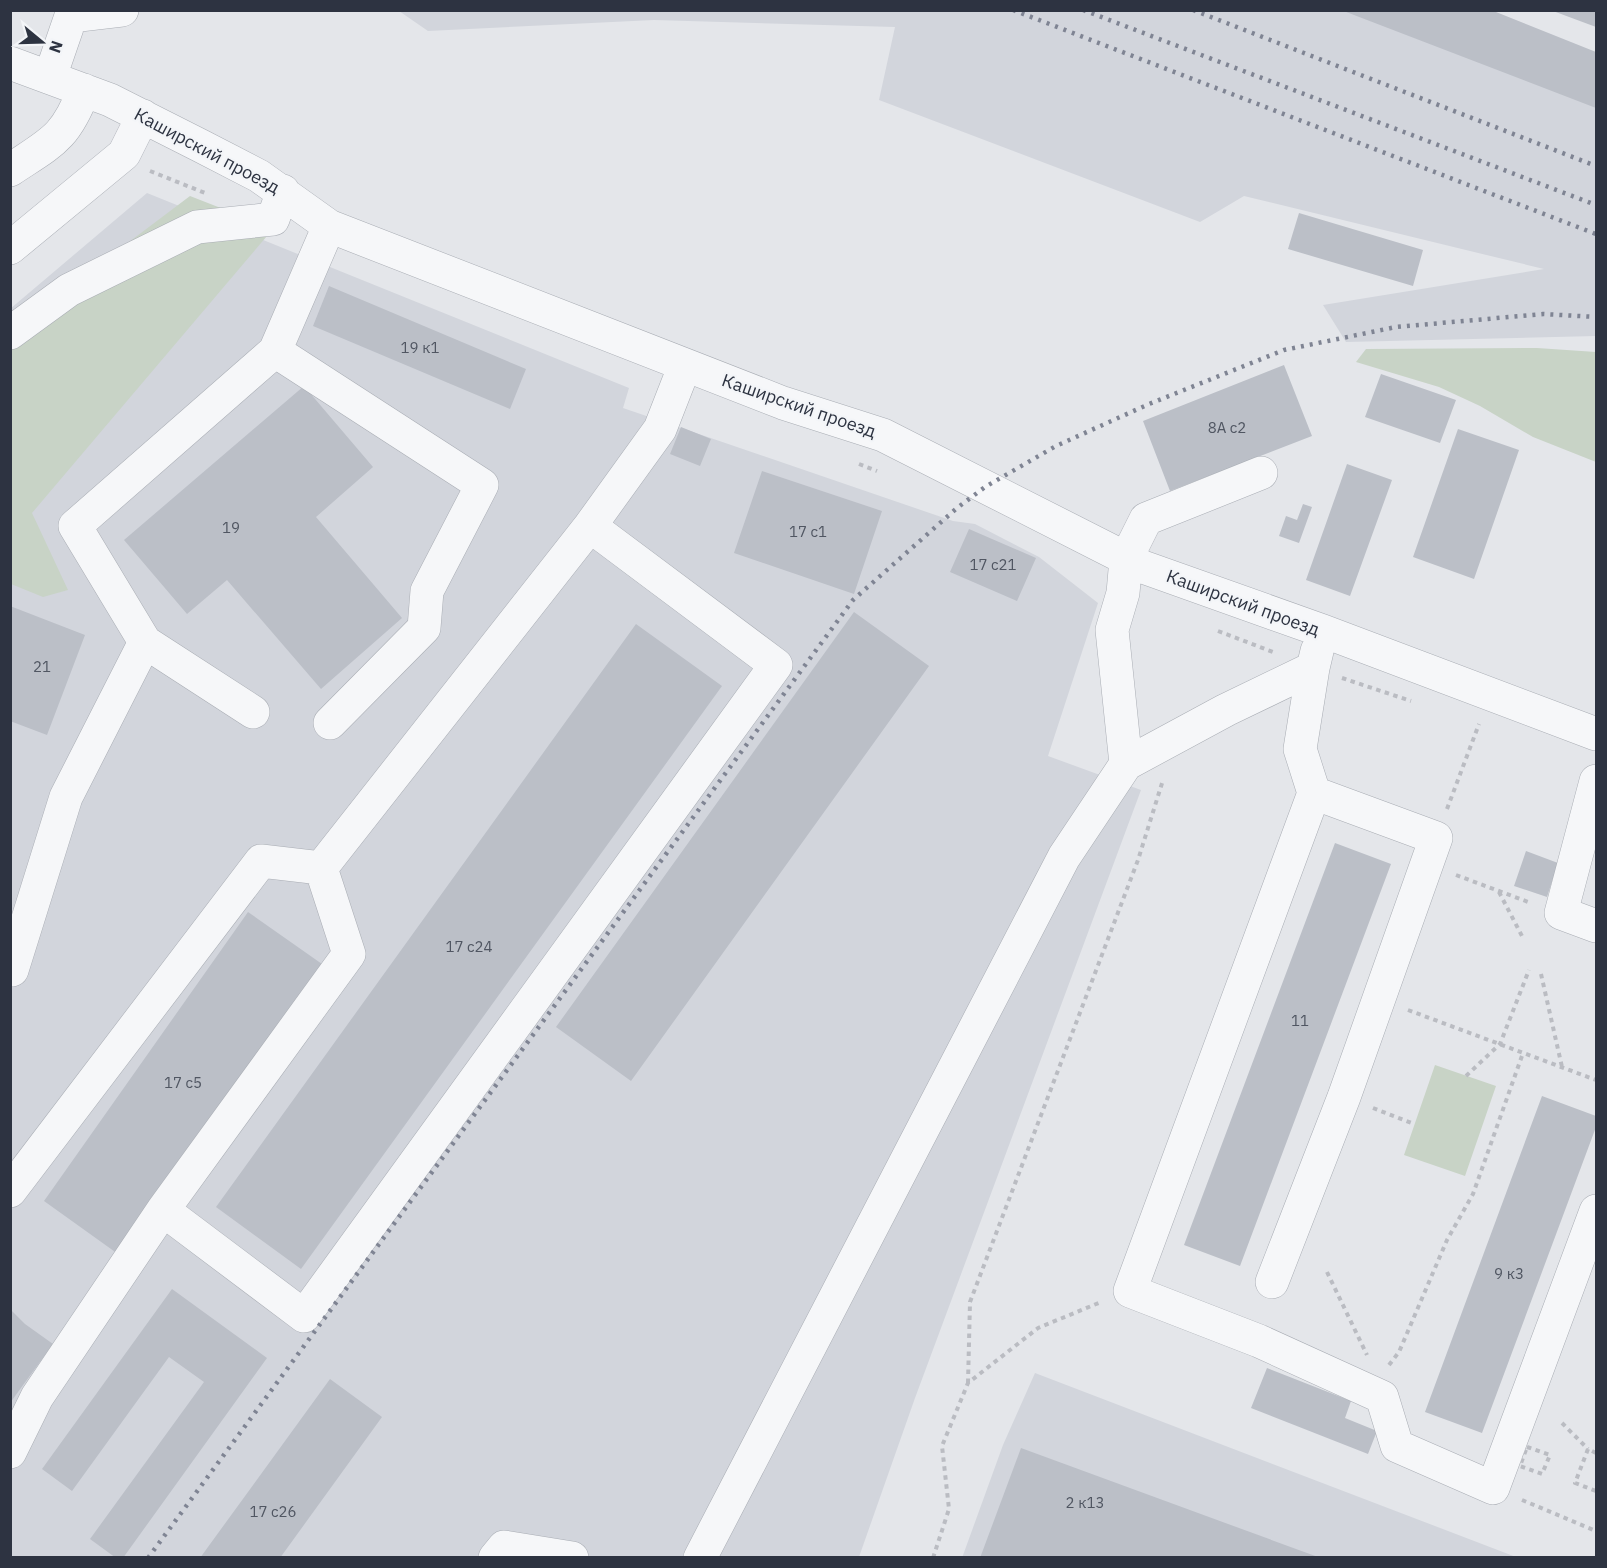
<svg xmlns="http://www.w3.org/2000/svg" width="1607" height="1568" font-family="'IBM Plex Sans',sans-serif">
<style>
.built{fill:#d2d5dc}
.green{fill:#c8d3c6}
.building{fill:#bbbfc7}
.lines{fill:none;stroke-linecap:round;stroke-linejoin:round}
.minor-casing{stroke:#a9adb4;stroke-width:34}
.path{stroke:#babcc2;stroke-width:4;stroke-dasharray:4.5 4.5;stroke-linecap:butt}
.minor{stroke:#f6f7f9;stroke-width:33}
.rail{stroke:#7f8493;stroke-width:4.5;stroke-dasharray:3 6;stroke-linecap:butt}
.labels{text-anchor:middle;stroke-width:4.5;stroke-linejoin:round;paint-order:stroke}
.number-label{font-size:15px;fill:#505662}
.street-label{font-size:18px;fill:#2d3341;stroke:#f3f5f8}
</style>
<rect width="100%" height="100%" fill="#e4e6ea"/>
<path class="built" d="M399,11H1403L1596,87V336L1346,342L1323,305L1544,269L1244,196L1200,222L879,100L895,27L654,20L428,31Z
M147,193L629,388L623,408L953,521L975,524L1039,557L1098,603L1048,756L1141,790L915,1398L859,1557H11L10,309Z
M1035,1373L1516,1557L962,1558L1003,1445Z"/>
<path class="green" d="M190,196L236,214L267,236L32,513L68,590L43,597L11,584V331Z
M1537,348L1596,352V462L1533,437L1480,406L1439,387L1356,362L1366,349Z
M1435,1065L1496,1086L1465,1176L1404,1155Z"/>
<path class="building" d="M1341,10H1491L1596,52V108Z
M1553,10H1596V27L1553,11Z
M1299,213L1423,250L1413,286L1288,249Z
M329,286L526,369L510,409L313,326Z
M1284,365L1312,436L1170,491L1143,421Z
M1381,374L1456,400L1440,443L1365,417Z
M304,386L373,467L316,517L402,618L321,689L227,580L187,614L124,540Z
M681,427L711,439L700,466L670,454Z
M1458,429L1519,450L1474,579L1413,557Z
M1347,464L1392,480L1350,596L1306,580Z
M762,471L882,511L854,594L734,553Z
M1303,504L1312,507L1299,543L1279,536L1286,516L1297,520Z
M969,529L1036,558L1017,601L950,572Z
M10,606L85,635L47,735L10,721Z
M854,612L929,666L631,1081L556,1027Z
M636,624L722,686L301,1269L216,1207Z
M1335,843L1391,864L1240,1266L1184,1245Z
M1526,851L1558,863L1547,897L1514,886Z
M248,912L322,964L118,1254L44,1201Z
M1542,1096L1596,1116V1127L1482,1433L1425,1412Z
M172,1289L267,1358L123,1558H116L90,1539L204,1382L169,1357L72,1491L42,1469Z
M10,1309L25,1324L53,1344L10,1403Z
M1267,1368L1351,1401L1345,1418L1377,1431L1368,1454L1251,1408Z
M330,1379L382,1417L280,1558H200Z
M1021,1448L1318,1557V1558H980Z"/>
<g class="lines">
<defs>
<path id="minor" d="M10,63L110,100L201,146L259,176L329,226L783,403L883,435L1143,567L1323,631L1596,734
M50,77L71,16L122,10
M10,170C52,142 65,139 84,90
M10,248L124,154L143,116
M10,333L69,290L197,227L273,219L283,191
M275,351L482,485L427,591L424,628L330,723
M145,642L253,712
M1313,668L1300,749L1314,793L1130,1291L1259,1341L1382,1397L1397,1446L1493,1488L1596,1211
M1126,764L1112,630L1123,593L1126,559L1146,519L1261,473
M1596,781L1561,913L1596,926
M12,970L66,797L145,642L75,526L275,351L329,226
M10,1191L261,861L321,868
M163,1210L304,1316L776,665L590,526
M1272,1282L1344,1097L1436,838L1314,793
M10,1452L37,1397L163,1210L349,954L321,868L590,526L660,429L685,365
M495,1558L504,1547L572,1558
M700,1558L1064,857L1126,764L1226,710L1313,668L1317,651"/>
</defs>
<use href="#minor" class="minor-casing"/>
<path class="path" d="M150,171L205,193
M859,464L877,471
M1218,631L1273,652
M1342,678L1411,701
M1447,809L1479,724
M1456,875L1531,903
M1499,892L1523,938
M1541,974L1562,1067
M1408,1010L1596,1080
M1466,1076L1500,1044L1529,970
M1373,1108L1414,1124
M1327,1272L1367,1355
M1389,1365L1399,1352L1447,1240L1473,1194L1523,1053
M968,1383L970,1302L1138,860L1163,780
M1562,1423L1588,1449
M1527,1447L1550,1455L1542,1474L1520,1466Z
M1596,1453L1588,1449L1575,1483L1596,1491
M1522,1500L1596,1531
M933,1558L949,1509L942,1446L968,1383L1038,1328L1101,1302"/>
<use href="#minor" class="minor"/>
<path class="rail" d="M1013,10L1596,234
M1083,10L1596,205
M1193,10L1596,166
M148,1558L853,600L957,508L985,487L1056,446L1149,404L1284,350L1396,327L1543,314L1596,317"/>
</g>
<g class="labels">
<g class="number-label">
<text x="420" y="353">19 к1</text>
<text x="1227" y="433">8А с2</text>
<text x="231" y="533">19</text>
<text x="808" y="537">17 с1</text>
<text x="993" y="570">17 с21</text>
<text x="42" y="672">21</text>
<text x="469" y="952">17 с24</text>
<text x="1300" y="1026">11</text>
<text x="183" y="1088">17 с5</text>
<text x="1509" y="1279">9 к3</text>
<text x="1085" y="1508">2 к13</text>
<text x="273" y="1517">17 с26</text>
</g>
<g class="street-label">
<text transform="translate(207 151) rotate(28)" y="6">Каширский проезд</text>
<text transform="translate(799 406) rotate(19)" y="6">Каширский проезд</text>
<text transform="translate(1243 603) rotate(20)" y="6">Каширский проезд</text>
</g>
</g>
<rect width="1607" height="1568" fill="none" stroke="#2d3341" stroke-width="24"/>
<g transform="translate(42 42) rotate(109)" stroke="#f3f5f8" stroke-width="4.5" paint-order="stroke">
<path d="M0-4.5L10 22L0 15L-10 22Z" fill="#2d3341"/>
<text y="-9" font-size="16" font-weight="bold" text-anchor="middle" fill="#2d3341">N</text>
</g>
</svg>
